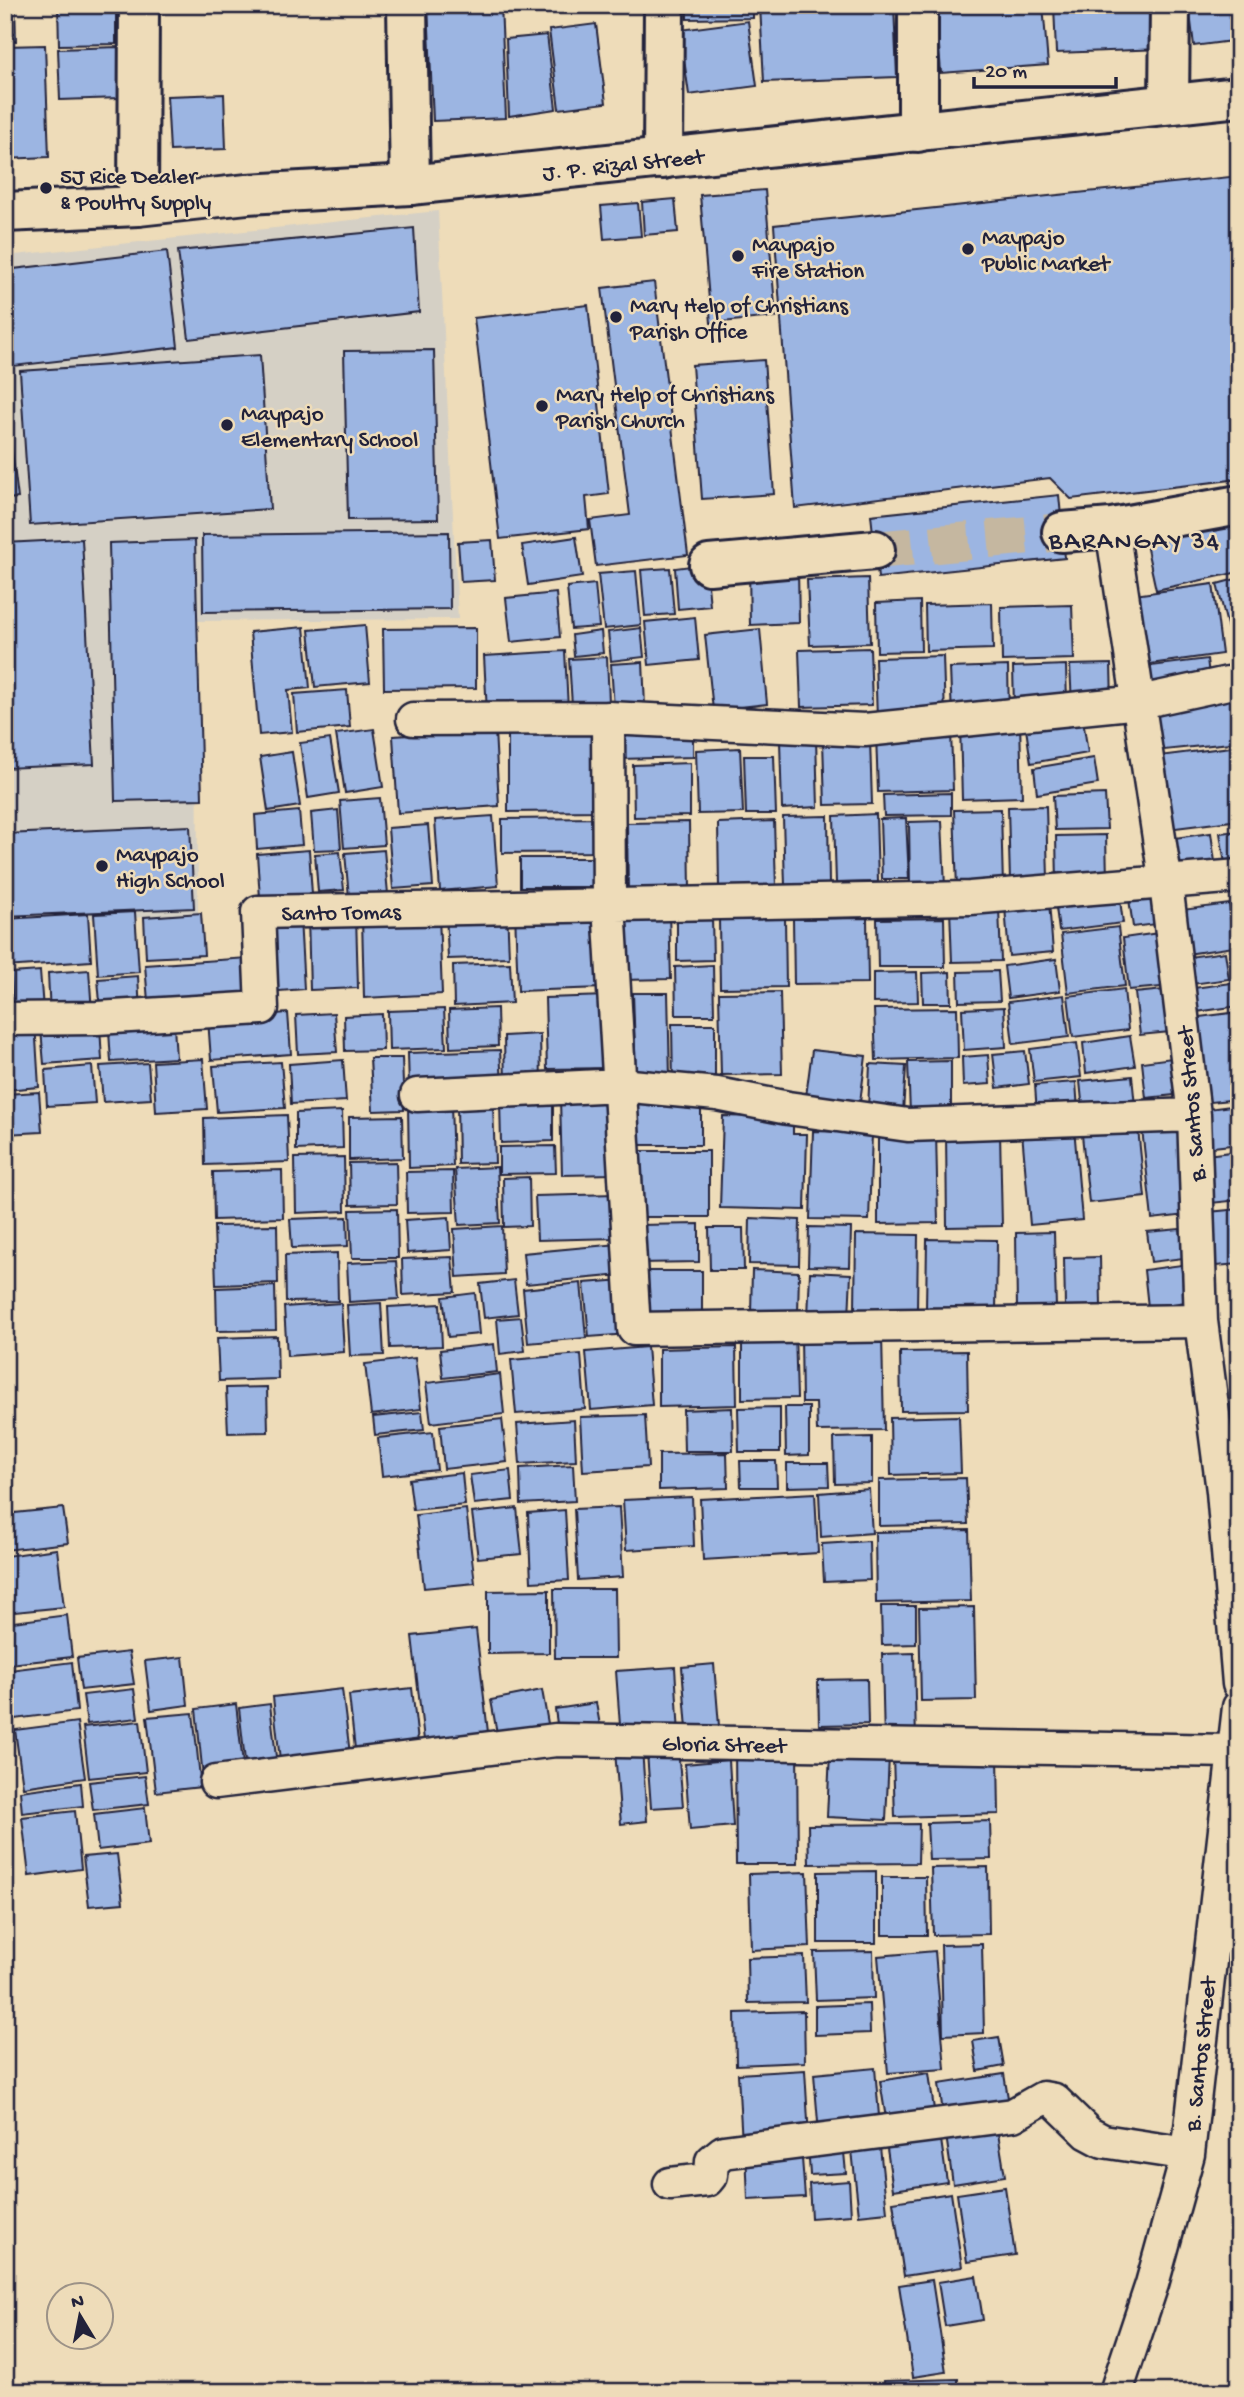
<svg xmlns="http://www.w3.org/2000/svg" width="1244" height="2397" font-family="'Gochi Hand',sans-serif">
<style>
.built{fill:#d5d0c5}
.building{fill:#9cb5e2;stroke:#22223b;stroke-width:2}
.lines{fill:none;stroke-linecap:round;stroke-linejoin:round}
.minor-tunnel{stroke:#c5b7a0;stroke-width:38;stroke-dasharray:38 19;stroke-linecap:butt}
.pedestrian-casing{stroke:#22223b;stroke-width:37}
.minor-casing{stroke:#22223b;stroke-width:44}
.tertiary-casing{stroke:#22223b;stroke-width:44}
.pedestrian{stroke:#eedcb9;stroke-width:32}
.minor{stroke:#eedcb9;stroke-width:38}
.tertiary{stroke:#eedcb9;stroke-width:38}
.poi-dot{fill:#22223b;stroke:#eedcb9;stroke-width:2.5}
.labels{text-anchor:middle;stroke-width:5;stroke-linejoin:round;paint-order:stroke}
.street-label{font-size:23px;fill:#22223b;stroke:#eedcb9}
.poi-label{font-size:23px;fill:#22223b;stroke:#eedcb9;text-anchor:start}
.quarter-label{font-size:26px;letter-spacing:2px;fill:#22223b;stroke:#eedcb9}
</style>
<rect width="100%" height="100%" fill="#eedcb9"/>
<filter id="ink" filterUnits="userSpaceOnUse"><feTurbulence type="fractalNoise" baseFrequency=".0143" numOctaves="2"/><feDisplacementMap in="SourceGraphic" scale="14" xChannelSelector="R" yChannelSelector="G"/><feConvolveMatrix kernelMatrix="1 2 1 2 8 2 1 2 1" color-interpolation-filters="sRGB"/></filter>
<g filter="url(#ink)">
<path class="built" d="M438,211L458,619L197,621L198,916L5,921V256Z"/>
<path class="building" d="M5,5H15L16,41H5Z
M58,5H116V44L59,45Z
M428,5H501L506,118L433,121Z
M687,5H753V18L687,19Z
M760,5H894L897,77L764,82Z
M936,5H1043L1048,65L941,73Z
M1054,5H1161L1162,49L1056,53Z
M1189,5H1239V40L1194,46Z
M748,21L757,86L689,95L680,30Z
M596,24L606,103L559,109L549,30Z
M547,35L556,109L509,116L506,39Z
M45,45L49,157L5,159V46Z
M118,47L120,98L60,100L58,49Z
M224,94L226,149L170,151L167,96Z
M1239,176V479L1071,499L1050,478L795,508L774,225Z
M765,190L776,317L711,323L700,195Z
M675,199L678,232L644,235L642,202Z
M638,203L641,236L604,239L601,206Z
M414,228L419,312L189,339L178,251Z
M167,251L178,347L5,367V270Z
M654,282L688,555L596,566L590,520L630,515L602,288Z
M588,305L609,494L586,497L589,529L500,539L474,318Z
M434,350L438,519L348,520L344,351Z
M260,355L270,509L30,525L20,371Z
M764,360L774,494L702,499L692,365Z
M5,419H8L18,498L5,499Z
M1059,495L1065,558L878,578L871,515Z
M1232,516L1239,545V572L1156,590L1144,535Z
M449,532L450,609L203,612L202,535Z
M576,537L582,577L528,585L522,545Z
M82,539L94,764L5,768V543Z
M195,540L202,799L115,801L109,543Z
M492,540L495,580L461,582L458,542Z
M706,564L710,606L678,609L675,568Z
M670,568L674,614L645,616L641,570Z
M798,569L799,623L750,625L749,570Z
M636,571L641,625L604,629L598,574Z
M868,578L870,643L810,645L807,580Z
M1239,578V662H1236L1217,584Z
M595,584L599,627L571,629L567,587Z
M1213,584L1222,654L1143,665L1134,595Z
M556,593L560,637L511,642L506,598Z
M920,601L921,651L877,652L876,603Z
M992,603L993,649L926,651L925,605Z
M1072,605L1074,659L1002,661L1001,607Z
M695,617L699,660L649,665L645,622Z
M365,625L370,682L315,687L309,630Z
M304,627L310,688L288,690L292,732L259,735L250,632Z
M476,628V688L384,689L383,629Z
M641,628L644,657L611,661L608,632Z
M760,629L767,704L713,710L705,635Z
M601,631L603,653L574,656L572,635Z
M870,648L872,705L801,707L799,650Z
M565,651L568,709L487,713L484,656Z
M943,656L945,717L877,719L875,658Z
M607,657L609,702L572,705L569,659Z
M1207,659L1210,683L1147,691L1143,667Z
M643,662L645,706L614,708L611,664Z
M1111,664L1112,702L1072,704L1070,665Z
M1066,665L1067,705L1014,706L1013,667Z
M1008,666L1009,715L952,716L950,668Z
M347,690L350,727L297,732L294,694Z
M1239,693V742L1155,751L1150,703Z
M1082,713L1088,753L1031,763L1025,722Z
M1020,722L1022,797L962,799L960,724Z
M693,723V757L620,759V725Z
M508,725H600L601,811L508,812Z
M374,729L383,787L345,793L336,734Z
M495,730L499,806L398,813L393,736Z
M951,731L953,790L878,792L876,734Z
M330,739L339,793L308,798L300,743Z
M816,739L818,807L782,809L780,740Z
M870,739L872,804L825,805L823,740Z
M1239,746V820L1160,830L1151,757Z
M740,748L743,813L698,814L696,750Z
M292,752L300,806L268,811L260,757Z
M744,756H774L776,814H746Z
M1094,758L1098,784L1037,794L1034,768Z
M690,763V816L634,817L633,765Z
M951,793V815L884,816L883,795Z
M1105,794L1107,829L1055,830L1053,796Z
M380,798L384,845L344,848L340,801Z
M1046,806L1048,879L1010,881L1008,807Z
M1001,809L1003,887L957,888L954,810Z
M338,810L341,849L314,850L311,813Z
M299,811L302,845L257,849L255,815Z
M876,814L878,882L836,883L834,816Z
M493,816L498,886L440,891L435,820Z
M828,816L829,885L785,886L783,817Z
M603,818V852L502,853V819Z
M906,818L909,879H882L880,819Z
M774,821L776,888H719L718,823Z
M942,821L945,887L910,888L909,822Z
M689,822L690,892L628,893L627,823Z
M428,825L433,886L393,889L388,828Z
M190,826L194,908L5,916V834Z
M1239,831V868L1226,870L1220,833Z
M1211,833L1216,869L1172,873L1167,839Z
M1106,835L1107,880L1057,882L1056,836Z
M309,850L312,894L260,898L257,854Z
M384,850L388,894L349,897L345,853Z
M340,852L344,890L318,892L315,854Z
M520,858H602V887H520Z
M1161,888L1165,923L1133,927L1128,892Z
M1119,892L1123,923L1059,931L1055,900Z
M1049,902L1053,952L1009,956L1005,907Z
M1229,904L1234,947L1180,955L1174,911Z
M507,908L509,957L448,959L446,910Z
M999,908L1001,961L952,962L950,909Z
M600,909L603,988L518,991L515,912Z
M135,912L139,972L98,975L94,914Z
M669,912L671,979L621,980L620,914Z
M201,913L204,955L146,958L144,917Z
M88,914L91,961L5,967V919Z
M356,915L358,988L310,990L308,916Z
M439,915L442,994L364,998L362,918Z
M712,917L713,960L677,961V918Z
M300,918L304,989L267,992L262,920Z
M785,918L786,987L720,988L719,919Z
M867,918L868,983L794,984L793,919Z
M944,918L945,967H878L877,919Z
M1118,927L1125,986L1068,993L1061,934Z
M1166,932L1172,986L1129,990L1123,938Z
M1225,952L1229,979L1185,985L1181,958Z
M1239,955V979H1234L1231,956Z
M248,958L251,1006L149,1013L145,965Z
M1056,959L1060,991L1008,998L1004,966Z
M510,963L512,1003L454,1006L453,965Z
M713,965L714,1015H676L675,967Z
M89,970L92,1012L50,1015L48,973Z
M40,971L43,1009L13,1011L11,973Z
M998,971L1000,1001L959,1002L958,972Z
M917,972L918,1002L873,1003V973Z
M950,972L951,1003H923L922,973Z
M138,976L140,1012L101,1015L98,979Z
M1239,982V1006L1189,1013L1186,989Z
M1124,989L1128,1030L1073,1037L1068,996Z
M1174,989L1180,1031L1140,1035L1135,993Z
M780,992L782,1074L721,1075L719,993Z
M633,993H668L670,1079H636Z
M1064,995L1069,1037L1013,1044L1008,1002Z
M608,996L611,1068L547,1069L545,998Z
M1004,1007L1006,1047L964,1050L962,1009Z
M497,1008L498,1046L450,1048L449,1010Z
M957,1008L958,1058L876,1060L874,1009Z
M444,1009L446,1048L389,1050L388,1011Z
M1239,1012V1099L1201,1103L1191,1018Z
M288,1013L291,1054L211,1060L208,1019Z
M334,1013L337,1052L298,1054L296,1015Z
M382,1014L383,1050L345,1051L344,1016Z
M35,1023L39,1087L5,1090V1025Z
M672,1024H715V1084L673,1085Z
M100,1026L102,1060L44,1064L41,1029Z
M174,1026L176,1058L111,1062L109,1031Z
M540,1034L541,1084L505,1085L504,1036Z
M1130,1036L1135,1066L1086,1073L1083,1043Z
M1077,1043L1081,1077L1034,1082L1030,1049Z
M500,1050L502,1085L409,1088L408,1053Z
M812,1050L866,1056L859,1110L805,1104Z
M1025,1051L1029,1084L997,1088L993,1054Z
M988,1055L990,1084L963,1086L962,1057Z
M1179,1057L1184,1094L1146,1098L1142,1062Z
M370,1058H402L404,1110L373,1111Z
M203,1059L207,1109L156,1112L153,1062Z
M343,1060L346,1101L291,1104L289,1064Z
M951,1061V1112L910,1113L908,1062Z
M281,1062L285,1108L217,1112L213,1066Z
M148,1063L151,1099L103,1102L100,1066Z
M870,1064L906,1066L903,1112L868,1110Z
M92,1066L95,1103L47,1106L45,1070Z
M1132,1076L1135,1106L1083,1111L1080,1081Z
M1076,1082L1078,1111L1037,1114L1035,1085Z
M39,1092L42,1132L5,1134V1094Z
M613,1097L615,1174L562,1175L560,1098Z
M630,1097H701V1145H631Z
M553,1098V1141L501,1143L500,1100Z
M457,1103H493L495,1163L458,1164Z
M451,1104L453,1166L409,1168L408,1105Z
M1239,1105V1144L1205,1148L1200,1110Z
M342,1111L343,1148L296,1150V1113Z
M287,1115L289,1162L205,1165L204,1118Z
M402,1116L403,1158L349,1160V1117Z
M723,1116L793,1118V1134H807L805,1210L720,1208Z
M1137,1119L1145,1197L1089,1203L1081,1125Z
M1184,1124L1195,1214L1152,1219L1142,1129Z
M1074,1127L1082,1220L1030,1225L1022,1132Z
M813,1131L872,1133L869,1220L810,1219Z
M878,1132H936L938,1223L878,1224Z
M946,1132H1000L1002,1226L947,1227Z
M555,1146L556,1173L499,1174V1147Z
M631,1151H709V1217H631Z
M1239,1151V1200L1211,1203L1206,1155Z
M344,1157L345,1211L296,1213L295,1158Z
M396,1162L397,1204L350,1205L349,1163Z
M497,1167L500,1223L459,1225L455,1169Z
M282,1170L283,1218L214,1220L213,1172Z
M453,1171L454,1212L407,1213L406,1172Z
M529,1177L530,1226L504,1227L503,1178Z
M616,1194L617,1238L537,1240L535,1196Z
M397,1209L398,1258H352L350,1210Z
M1239,1209V1264L1216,1266L1209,1212Z
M347,1217L348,1246L292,1248L290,1219Z
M449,1217L451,1250L407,1253L405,1220Z
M750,1218L800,1220L799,1265L749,1264Z
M699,1224V1262L637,1263V1225Z
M277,1225L278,1283L216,1285L214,1226Z
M502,1226L504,1274L457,1277L454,1229Z
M809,1227L851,1228L850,1267L808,1266Z
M709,1228H743L744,1270H710Z
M1180,1229L1184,1258L1151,1262L1147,1232Z
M1054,1232L1056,1308L1017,1309L1016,1233Z
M856,1234L918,1235L917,1311L855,1310Z
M927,1239L997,1240L996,1311L926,1310Z
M618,1244L621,1275L526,1284L523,1253Z
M337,1253L338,1301L286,1302L285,1255Z
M452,1257L455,1292L403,1295L402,1259Z
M1100,1257L1101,1306H1065L1064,1258Z
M396,1261L399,1299L349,1302L347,1263Z
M1181,1265L1186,1302L1148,1307L1144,1270Z
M752,1270L799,1272L798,1314L751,1313Z
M636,1271H702V1317L637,1318Z
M810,1272L851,1274L849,1318L808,1317Z
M514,1280L518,1314L484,1318L480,1284Z
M624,1280L629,1334L589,1337L584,1283Z
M581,1283L586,1338L528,1343L523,1289Z
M275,1286L276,1330L217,1331L216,1288Z
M475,1293L479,1334L448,1337L443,1297Z
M341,1303L344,1352L287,1356L284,1307Z
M381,1303L384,1355L350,1356L347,1305Z
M440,1304L442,1346L390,1348L388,1307Z
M521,1317L525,1351L500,1354L497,1319Z
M795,1332L797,1398L742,1399V1333Z
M882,1334L884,1430L817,1431L816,1403H802L801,1335Z
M277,1336L278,1379L219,1381L217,1338Z
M494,1344L497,1372L443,1378L440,1350Z
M647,1347L652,1405L591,1410L586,1352Z
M736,1347L737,1405L659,1407V1349Z
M967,1351L968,1410L901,1411L900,1352Z
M581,1354L585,1409L516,1414L511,1360Z
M415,1358L421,1409L371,1415L365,1364Z
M500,1374L504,1414L431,1423L426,1383Z
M267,1387L268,1432L228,1433L226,1388Z
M780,1407V1452H739L738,1408Z
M785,1407H809V1455L786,1456Z
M732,1408L733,1451H684L683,1410Z
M422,1412L424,1430L375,1435L373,1417Z
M645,1415L648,1467L583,1471L580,1417Z
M959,1416L961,1473L891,1475L890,1418Z
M502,1419L507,1462L444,1469L440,1426Z
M574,1420L576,1461L520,1464L517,1424Z
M433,1432L437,1470L382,1476L378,1438Z
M872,1437V1483L835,1484L834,1438Z
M727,1453L728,1488L659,1490V1454Z
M740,1461H776L777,1487H741Z
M787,1463H828L829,1486L787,1487Z
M573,1465L575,1501L521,1504L520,1468Z
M510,1470L513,1500L474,1504L470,1475Z
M462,1473L465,1505L413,1510L409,1479Z
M966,1478L968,1524L879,1526V1480Z
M869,1489L872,1533L821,1537L819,1493Z
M815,1493L818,1553L703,1560L700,1499Z
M692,1497L694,1546L626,1550L623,1500Z
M619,1507L623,1577L578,1580L574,1509Z
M63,1508L68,1543L5,1550V1514Z
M517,1508L522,1554L478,1558L472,1513Z
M466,1509L475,1583L424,1588L416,1515Z
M565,1510L569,1580L531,1582L528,1513Z
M969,1530L971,1601L876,1603L875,1532Z
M869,1541L870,1580L824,1582L822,1544Z
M57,1549L64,1607L5,1613V1556Z
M554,1589H615L616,1658H555Z
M549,1590V1653L488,1654V1591Z
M881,1606H916V1644L882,1645Z
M974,1607L976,1700L921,1701L919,1608Z
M67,1615L72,1657L10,1664L5,1623Z
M476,1629L489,1741L425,1749L412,1636Z
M129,1652L134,1684L81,1690L77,1658Z
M914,1653L916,1742L884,1743L882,1654Z
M183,1657L188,1705L151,1710L145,1661Z
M72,1662L77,1711L15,1719L9,1670Z
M714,1664L719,1726L687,1729L682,1667Z
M675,1667L679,1735L621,1739L616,1671Z
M867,1679L868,1724L819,1725L818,1680Z
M412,1688L419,1751L356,1758L349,1695Z
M134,1689L138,1718L87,1724L83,1695Z
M342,1689L351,1762L281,1770L273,1697Z
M542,1690L549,1729L498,1739L491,1700Z
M596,1703L601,1731L559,1738L555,1709Z
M236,1704L244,1773L203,1777L196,1709Z
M270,1704L277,1766L246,1770L239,1708Z
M193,1713L201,1787L156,1792L147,1717Z
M140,1721L146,1772L89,1778L83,1727Z
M77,1722L85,1778L23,1787L15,1730Z
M735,1745H797L798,1864H736Z
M642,1748L647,1821L621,1824L615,1751Z
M678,1749L683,1806L651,1808L647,1752Z
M830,1753L889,1756L886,1820L827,1817Z
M998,1755L999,1814L895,1817L893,1756Z
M729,1760L733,1826L690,1830L685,1764Z
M145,1776L149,1804L93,1810L89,1782Z
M81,1783L83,1806L22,1813L20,1791Z
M145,1808L149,1844L98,1850L94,1814Z
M75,1811L81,1869L29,1876L22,1817Z
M990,1821L991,1859L929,1860L927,1823Z
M919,1824L918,1863L809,1864L808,1825Z
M117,1854L123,1903L89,1906L83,1857Z
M988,1867L989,1934L933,1935L931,1868Z
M876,1871V1943H818V1872Z
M807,1872L810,1947L751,1950L749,1874Z
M882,1877H926L927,1935H882Z
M982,1944L984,2033L943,2035L941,1945Z
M873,1951L874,1998L816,2000L814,1952Z
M935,1951L945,2069L888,2073L878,1956Z
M804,1956L806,2002L748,2003L747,1958Z
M869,2004L870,2033L815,2035V2006Z
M804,2011L805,2062L736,2065L735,2013Z
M999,2037L1004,2066L978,2071L973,2041Z
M875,2068L880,2128L819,2134L814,2074Z
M805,2070L809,2138L742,2143L738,2074Z
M929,2073L935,2117L887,2125L880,2081Z
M1004,2074L1009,2104L943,2113L939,2084Z
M996,2121L1005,2176L953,2184L945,2128Z
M939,2126L947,2182L893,2190L885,2135Z
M879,2138L887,2212L859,2215L851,2141Z
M843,2142L846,2173L810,2175L808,2144Z
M801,2146L805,2197L748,2200L746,2150Z
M849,2181L851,2215L811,2218L809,2184Z
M1005,2187L1015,2255L967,2262L957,2194Z
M951,2193L962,2267L904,2276L893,2202Z
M976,2276L983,2320L945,2326L938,2282Z
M932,2280L946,2372L913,2377L899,2285Z
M958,2379V2392H884V2381Z"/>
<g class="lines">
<path class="minor-tunnel" d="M875,550L1062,532"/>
<defs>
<path id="pedestrian" d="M1112,528L1166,884L1194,1115L1201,1321L1223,1491L1239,1684
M608,718L609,905L634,1329L1201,1321
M413,719L608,718L865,730L1140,702L1228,683
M5,1019L97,1018L262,1008L258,912L970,898L1239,876
M417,1095L620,1085L717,1094L788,1108L908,1125L1194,1115
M216,1782L556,1740L1234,1751
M670,2184L707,2180L711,2175L712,2161L723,2152L1013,2115L1043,2098L1054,2100L1088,2133L1103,2141L1188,2154
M1116,2392L1152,2284L1188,2154L1239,1707"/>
<path id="minor" d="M407,5L410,185
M918,5V132
M1169,103L1170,5
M663,159L664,5
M138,206L139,5
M1062,532L1112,528L1239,505
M709,565L875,550"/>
<path id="tertiary" d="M5,212L138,206L247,194L410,185L1239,97"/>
</defs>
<use href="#pedestrian" class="pedestrian-casing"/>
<use href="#minor" class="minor-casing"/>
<use href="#tertiary" class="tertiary-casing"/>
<use href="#pedestrian" class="pedestrian"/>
<use href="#minor" class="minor"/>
<use href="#tertiary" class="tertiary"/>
</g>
</g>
<g class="poi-dot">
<circle cx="46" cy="188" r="7"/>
<circle cx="968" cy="249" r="7"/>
<circle cx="738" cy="256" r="7"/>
<circle cx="616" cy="317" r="7"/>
<circle cx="542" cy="406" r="7"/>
<circle cx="227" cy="425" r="7"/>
<circle cx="102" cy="866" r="7"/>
</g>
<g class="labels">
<g class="street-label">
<text transform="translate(623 163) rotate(-6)" y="8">J. P. Rizal Street</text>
<text transform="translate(341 911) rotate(-1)" y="8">Santo Tomas</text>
<text transform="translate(1190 1104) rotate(-95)" y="8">B. Santos Street</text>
<text transform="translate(724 1743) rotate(1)" y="8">Gloria Street</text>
<text transform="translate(1199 2054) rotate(-84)" y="8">B. Santos Street</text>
</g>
<g class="poi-label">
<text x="60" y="183">5J Rice Dealer<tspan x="60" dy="26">&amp; Poultry Supply</tspan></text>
<text x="982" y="244">Maypajo<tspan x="982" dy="26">Public Market</tspan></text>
<text x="752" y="251">Maypajo<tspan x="752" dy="26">Fire Station</tspan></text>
<text x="630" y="312">Mary Help of Christians<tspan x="630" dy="26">Parish Office</tspan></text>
<text x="556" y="401">Mary Help of Christians<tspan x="556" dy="26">Parish Church</tspan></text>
<text x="241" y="420">Maypajo<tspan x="241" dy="26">Elementary School</tspan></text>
<text x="116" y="861">Maypajo<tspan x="116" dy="26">High School</tspan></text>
</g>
<g class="quarter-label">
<text x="1135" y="548">BARANGAY 34</text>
</g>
</g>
<rect width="1244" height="2397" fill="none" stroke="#eedcb9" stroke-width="28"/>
<rect x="14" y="14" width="1216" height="2369" fill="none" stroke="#22223b" stroke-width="2.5" filter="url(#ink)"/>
<g transform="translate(80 2316) rotate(350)"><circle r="33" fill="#eedcb9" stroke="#9c9287" stroke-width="2"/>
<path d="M0-5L12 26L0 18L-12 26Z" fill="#22223b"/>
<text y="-10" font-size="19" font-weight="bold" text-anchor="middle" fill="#22223b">N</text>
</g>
<path d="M974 77v10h142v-10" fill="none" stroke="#22223b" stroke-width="3.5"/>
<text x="985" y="77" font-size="21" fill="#22223b" stroke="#eedcb9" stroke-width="5" paint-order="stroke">20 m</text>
</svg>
